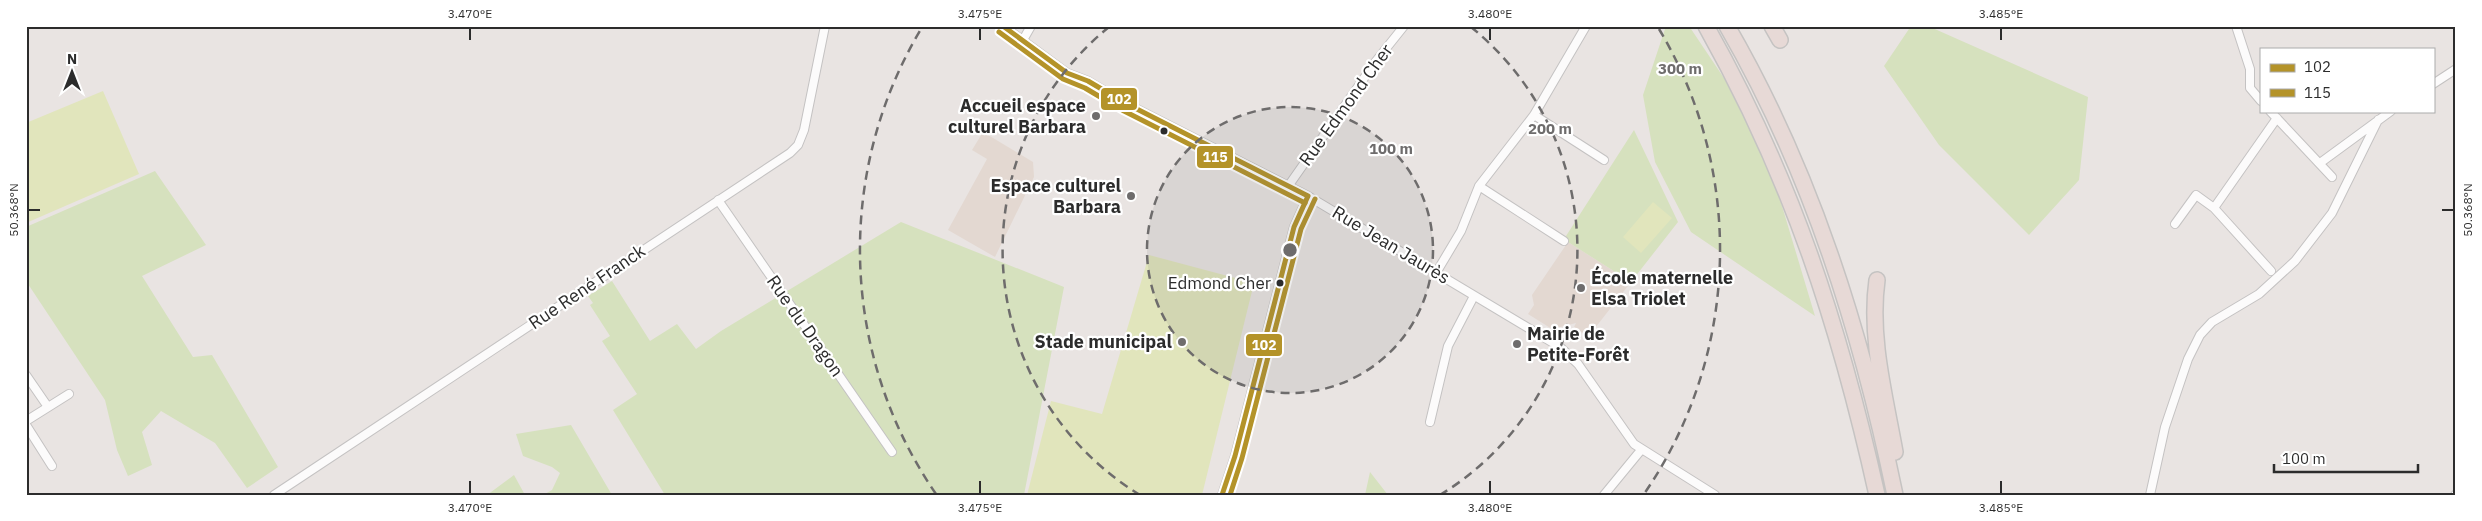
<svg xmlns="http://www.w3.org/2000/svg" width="2482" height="521" font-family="'IBM Plex Sans',sans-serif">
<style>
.education{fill:#e3d8d1}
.green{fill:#d6e1be}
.pitch{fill:#e1e5bc}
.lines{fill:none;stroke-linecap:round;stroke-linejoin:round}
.minor-casing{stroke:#c4c2c2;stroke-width:10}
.motorway-casing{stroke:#c5c3c2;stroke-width:18}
.minor{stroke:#fcfbfb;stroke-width:8}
.motorway{stroke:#e7d9d6;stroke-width:15}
.bus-1-casing{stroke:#fff;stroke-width:9}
.bus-2-casing{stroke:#fff;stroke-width:9}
.bus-1{stroke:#b49329;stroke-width:5}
.bus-2{stroke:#b49329;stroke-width:5}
.ticks{fill:none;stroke:#2c2c2c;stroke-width:2}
.ring{fill:none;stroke:#6e6c6c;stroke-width:2.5;stroke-dasharray:9 6}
.poi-dot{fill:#6e6c6c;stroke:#fff;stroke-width:2}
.bus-dot{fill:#2c2c2c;stroke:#fff;stroke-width:2}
.labels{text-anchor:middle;stroke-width:4.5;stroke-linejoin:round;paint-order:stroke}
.bus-label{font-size:17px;fill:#2c2c2c;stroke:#fff;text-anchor:end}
.street-label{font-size:18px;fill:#2c2c2c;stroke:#fff}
.poi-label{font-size:18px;font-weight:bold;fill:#2c2c2c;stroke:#fff;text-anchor:end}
.centre{fill:#6e6c6c;stroke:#fff;stroke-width:2.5}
.ring-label{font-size:15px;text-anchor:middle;font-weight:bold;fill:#6e6c6c;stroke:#fff;stroke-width:4.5;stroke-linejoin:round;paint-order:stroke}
.line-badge{stroke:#fff;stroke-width:2}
.badge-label{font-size:14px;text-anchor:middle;font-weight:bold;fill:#fff}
.neatline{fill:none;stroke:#2c2c2c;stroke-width:2}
.ticks-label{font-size:12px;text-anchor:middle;fill:#2c2c2c}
</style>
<rect width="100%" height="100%" fill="#e9e4e2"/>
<path class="education" d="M983,132L1033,162L1034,177L995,257L948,230L987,159L972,150Z
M1568,242L1631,282L1588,337L1574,327L1576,323L1552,329L1528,314L1534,305L1532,295Z"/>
<path class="green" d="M1666,26H1689L1732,90L1776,186L1815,316L1691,232L1655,162L1643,95Z
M1911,26H1928L2088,97L2079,180L2029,235L1939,145L1884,66Z
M1634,130L1678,222L1631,282L1568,242L1566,236Z
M155,171L206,245L142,276L193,357L212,355L278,467L247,488L215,443L161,411L142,432L152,465L128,476L117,450L105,400L26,281V227Z
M901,222L1064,287L1024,495H665L613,410L637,394L602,341L610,336L590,305L593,303L588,296L612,281L650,341L677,324L696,349L721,331Z
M571,425L612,495H543L552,490L560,473L552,467L523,456L516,434Z
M1370,472L1388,495H1365Z
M514,475L525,495H487Z"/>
<path class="pitch" d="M103,91L139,174L26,223V123Z
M1653,202L1672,218L1641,253L1623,237Z
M1149,255L1254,283L1202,495H1027L1051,401L1102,414Z"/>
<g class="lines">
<defs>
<path id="minor" d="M1003,26L1067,73L1088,81L1127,104L1308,196L1560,347L1578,364L1634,444L1715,495
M2236,26L2250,69V88L2261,101
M1023,40L1031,26
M2433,84L2456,69
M2270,111L2332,177
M1534,115L1604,160
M2320,163L2391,111
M1289,185L1376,61L1404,26
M1479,186L1564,241
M718,200L892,452
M2214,208L2277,118
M2175,224L2196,195L2214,208L2271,271
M1436,273L1461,231L1479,186L1534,115L1586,26
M26,375L48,407
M26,421L69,394
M1430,422L1448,346L1474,296
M26,425L52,466
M274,495L790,153L798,145L804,130L825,26
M1222,495L1235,456L1294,227L1308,196
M1604,495L1641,450
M2150,495L2165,427L2188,359L2200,335L2212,322L2259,294L2295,261L2332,213L2378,120
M2455,495L2456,494"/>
<path id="motorway" d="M1706,26C1792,179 1839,324 1877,495
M1727,26C1811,171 1861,331 1895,495
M1772,26L1780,40
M1877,280C1869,337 1885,396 1895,452"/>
</defs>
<use href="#minor" class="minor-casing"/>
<use href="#motorway" class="motorway-casing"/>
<use href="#minor" class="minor"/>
<use href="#motorway" class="motorway"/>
<defs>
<path id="bus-1" d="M1003,26L1067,73L1088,81L1127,104L1308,196
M1222,495L1235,456L1294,227L1308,196"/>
<path id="bus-2" d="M999,32L1063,79L1085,88L1124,111L1305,203
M1230,495L1242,458L1301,229L1315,199"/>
</defs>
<use href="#bus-1" class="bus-1-casing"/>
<use href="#bus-2" class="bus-2-casing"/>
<use href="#bus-1" class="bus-1"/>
<use href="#bus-2" class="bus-2"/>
</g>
<path class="ticks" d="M470,28V40M980,28V40M1490,28V40M2001,28V40M28,210H40M2442,210H2454M470,481V494M980,481V494M1490,481V494M2001,481V494"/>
<circle cx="1290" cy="250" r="143" fill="#6e6c6c" fill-opacity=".12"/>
<g class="ring">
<circle cx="1290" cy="250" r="143"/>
<path d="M1140 495A287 287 0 0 1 1109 27M1471 27A287 287 0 0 1 1440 495"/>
<path d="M936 494A430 430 0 0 1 921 29M1659 29A430 430 0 0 1 1644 494"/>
</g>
<g class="poi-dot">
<circle cx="1096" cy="116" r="5"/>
<circle cx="1131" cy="196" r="5"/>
<circle cx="1581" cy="288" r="5"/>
<circle cx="1182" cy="342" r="5"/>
<circle cx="1517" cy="344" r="5"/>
</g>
<g class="bus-dot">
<circle cx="1164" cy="131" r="4.5"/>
<circle cx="1280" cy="283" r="4.5"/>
</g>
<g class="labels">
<g class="bus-label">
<text x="1271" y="289">Edmond Cher</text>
</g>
<g class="street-label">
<text transform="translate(1346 105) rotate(-54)" y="6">Rue Edmond Cher</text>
<text transform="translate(1391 245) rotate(31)" y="6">Rue Jean Jaurès</text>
<text transform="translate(587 287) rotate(-34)" y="6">Rue René Franck</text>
<text transform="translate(805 326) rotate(55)" y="6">Rue du Dragon</text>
</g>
<g class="poi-label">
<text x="1086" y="112">Accueil espace<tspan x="1086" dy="21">culturel Barbara</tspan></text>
<text x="1121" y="192">Espace culturel<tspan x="1121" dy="21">Barbara</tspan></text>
<text x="1591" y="284" text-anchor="start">École maternelle<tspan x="1591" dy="21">Elsa Triolet</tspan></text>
<text x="1527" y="340" text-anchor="start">Mairie de<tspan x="1527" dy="21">Petite-Forêt</tspan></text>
<text x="1172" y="348">Stade municipal</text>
</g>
</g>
<circle cx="1290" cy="250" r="8" class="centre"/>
<g class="ring-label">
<text x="1680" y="74">300 m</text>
<text x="1550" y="134">200 m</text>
<text x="1391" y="154">100 m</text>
</g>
<g class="line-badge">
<rect x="1100" y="87" width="38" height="24" rx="5" fill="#b49329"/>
<rect x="1196" y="145" width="38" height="24" rx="5" fill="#b49329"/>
<rect x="1245" y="333" width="38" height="24" rx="5" fill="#b49329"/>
</g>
<g class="badge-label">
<text x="1119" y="104">102</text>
<text x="1215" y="162">115</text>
<text x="1264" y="350">102</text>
</g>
<rect width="2482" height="521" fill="none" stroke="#ffffff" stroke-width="55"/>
<rect x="2260" y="48" width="175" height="65" fill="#ffffff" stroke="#ababab"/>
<rect x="2270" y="64" width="25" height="8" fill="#b49329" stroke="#ababab"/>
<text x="2304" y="72" font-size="15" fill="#2c2c2c">102</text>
<rect x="2270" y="89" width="25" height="8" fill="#b49329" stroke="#ababab"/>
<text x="2304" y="98" font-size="15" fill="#2c2c2c">115</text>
<g transform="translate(72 72)" stroke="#ffffff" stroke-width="4" paint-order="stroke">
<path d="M0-4L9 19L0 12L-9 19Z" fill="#2c2c2c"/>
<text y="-8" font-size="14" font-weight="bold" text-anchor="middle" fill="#2c2c2c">N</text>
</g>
<path d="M2274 464v8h144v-8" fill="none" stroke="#2c2c2c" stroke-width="2.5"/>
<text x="2282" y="464" font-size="15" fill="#2c2c2c" stroke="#ffffff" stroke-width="4" paint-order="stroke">100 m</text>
<rect x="28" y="28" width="2426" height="466" class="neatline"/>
<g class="ticks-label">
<text x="470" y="18">3.470°E</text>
<text x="980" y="18">3.475°E</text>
<text x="1490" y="18">3.480°E</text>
<text x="2001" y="18">3.485°E</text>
<text transform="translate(14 210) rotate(-90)" y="4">50.368°N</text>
<text transform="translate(2468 210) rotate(-90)" y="4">50.368°N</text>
<text x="470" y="512">3.470°E</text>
<text x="980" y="512">3.475°E</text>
<text x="1490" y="512">3.480°E</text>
<text x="2001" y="512">3.485°E</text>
</g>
</svg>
